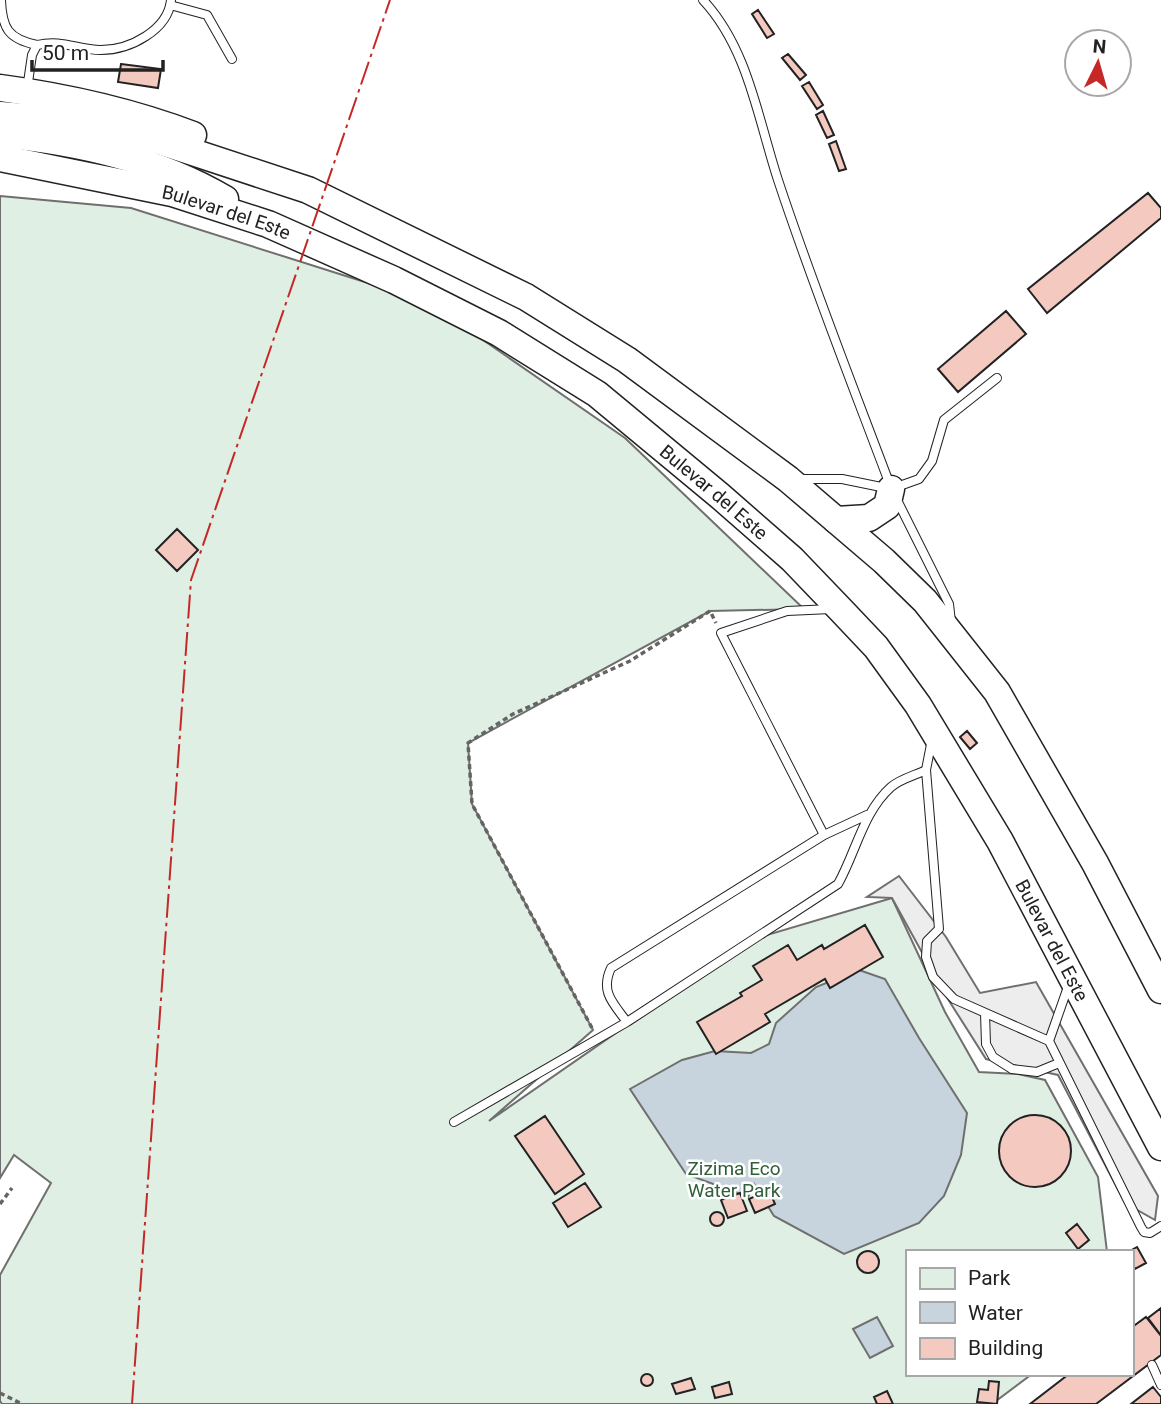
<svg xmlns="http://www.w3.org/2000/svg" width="1161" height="1404" font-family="Roboto,sans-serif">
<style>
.green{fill:#e0efe3;stroke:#6f6f6f;stroke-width:2}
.parking{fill:#ededed;stroke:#6f6f6f;stroke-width:2}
.water{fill:#c7d3dd;stroke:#6f6f6f;stroke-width:2}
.building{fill:#f3c9c0;stroke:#222;stroke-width:2}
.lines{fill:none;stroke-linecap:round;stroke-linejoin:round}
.service-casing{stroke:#222;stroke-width:10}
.trunk-casing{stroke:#222;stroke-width:29}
.path{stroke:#646464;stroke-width:3.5;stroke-dasharray:5 3.5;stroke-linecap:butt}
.service{stroke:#fff;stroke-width:8}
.trunk{stroke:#fff;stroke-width:26}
.power{stroke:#c62828;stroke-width:2;stroke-dasharray:24 5 3.5 5;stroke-linecap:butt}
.labels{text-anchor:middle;stroke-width:5;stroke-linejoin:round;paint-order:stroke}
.street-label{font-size:19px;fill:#222;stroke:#fff}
.park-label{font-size:19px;fill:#2f5e38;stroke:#fff}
</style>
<rect width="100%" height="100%" fill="#fff"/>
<path class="green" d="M0,196L131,208L428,302L625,438L804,609L710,611L468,743L472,804L593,1030L489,1121L750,940L892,898L945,1012L979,1072L1018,1074L1045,1080L1098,1177L1107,1252H907V1374H1032L992,1404H2L0,1401V1275L51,1183L14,1155L0,1178Z"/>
<path class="parking" d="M899,876L946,937L980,993L1036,982L1158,1196L1155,1220L1125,1203L1058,1075L986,1059L946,996L892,898L867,897Z"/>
<path class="water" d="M859,970L885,979L919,1038L967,1113L961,1155L944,1196L919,1223L844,1254L774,1216L754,1184L748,1197L686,1174L630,1089L682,1060L715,1051L751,1053L769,1044L776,1023L816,987Z
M877,1317L893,1346L870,1358L853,1329Z"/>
<path class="building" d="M758,10L774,34L767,38L752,14Z
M788,54L806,75L800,80L782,58Z
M121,64L161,69L158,88L118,82Z
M809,82L823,105L817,109L802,86Z
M823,111L834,135L827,138L816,115Z
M836,141L846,169L839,171L829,144Z
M1148,193L1161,208V218L1047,313L1028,289Z
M1006,311L1026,334L958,392L938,369Z
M177,529L198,550L177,571L156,550Z
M967,731L977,743L970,749L960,737Z
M865,925L883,957L830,988L825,979L765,1014L770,1022L716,1054L697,1022L742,996L740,993L762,980L753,966L788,945L797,960L822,945L824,949Z
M999 1151a36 36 0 1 1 72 0a36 36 0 1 1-72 0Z
M545,1116L584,1174L555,1194L515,1136Z
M585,1183L601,1207L568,1227L553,1203Z
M769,1190L775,1204L755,1213L749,1199Z
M740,1193L747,1211L728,1218L721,1200Z
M710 1219a7 7 0 1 1 14 0a7 7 0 1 1-14 0Z
M1077,1224L1089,1240L1078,1249L1066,1233Z
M1137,1247L1146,1263L1135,1269L1131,1262V1252H1128Z
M857 1262a11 11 0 1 1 22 0a11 11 0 1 1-22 0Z
M1161,1308V1333L1160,1334L1148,1318Z
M1146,1317L1161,1336V1355L1096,1404H1030L1069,1374H1131V1328Z
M641 1380a6 6 0 1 1 12 0a6 6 0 1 1-12 0Z
M691,1378L695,1389L676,1394L672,1384Z
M989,1381L999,1382L997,1404L977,1402L979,1389L988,1390Z
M729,1382L732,1394L715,1398L712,1387Z
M1153,1387L1161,1397V1404H1131Z
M887,1391L893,1404H877L874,1397Z"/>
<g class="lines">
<defs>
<path id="service" d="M1,0C2,28 8,39 37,45
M703,0C748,48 758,119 778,180C812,283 852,384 890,485
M170,5L207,15L232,59
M27,89L32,55L37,45C63,39 77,50 101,50C130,50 168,30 171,0
M798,479H842L891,489L919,479L932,461L944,420L997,378
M897,500L949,604L951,622
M926,770L939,929L927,941L926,957L933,977L954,999L1049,1041L1141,1227L1144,1232L1150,1233L1161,1226
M824,835L721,633L787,611L831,609
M985,1013L986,1044L993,1057L1012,1069L1037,1072L1059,1063
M627,1022C613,1003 600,992 611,968L824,835L867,815
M1049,1041L1069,984
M454,1122L627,1022L838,884C856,852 863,812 891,787C900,779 916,775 926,770L932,739
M1152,1365L1161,1385"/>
<g id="trunk">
<path d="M0,88C67,97 130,111 193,135"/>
<path d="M0,115L72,121L159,141L308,190L526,297L627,360L788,479L884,561L925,601L997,692L1095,863L1161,990"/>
<path d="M0,134C78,142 157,159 225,199"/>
<path id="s1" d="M0,158L172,193L268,224L394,280L499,333L597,394L720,496L792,559L840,609L876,647L918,705L1000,841L1161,1147"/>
<path d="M836,520L869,518L887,506L891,489"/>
</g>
</defs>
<use href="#service" class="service-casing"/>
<use href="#trunk" class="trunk-casing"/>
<path class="path" d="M592,1028L472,804L468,743L513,714L630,661L710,611L716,623
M0,1204L12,1188
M0,1393L22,1404"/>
<use href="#service" class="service"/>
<use href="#trunk" class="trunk"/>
<path class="power" d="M132,1404L191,580L390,0"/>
</g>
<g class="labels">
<g class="street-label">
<text dy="7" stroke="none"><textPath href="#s1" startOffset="233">Bulevar del Este</textPath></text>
<text dy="7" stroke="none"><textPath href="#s1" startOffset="800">Bulevar del Este</textPath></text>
<text dy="7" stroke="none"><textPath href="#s1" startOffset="1367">Bulevar del Este</textPath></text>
</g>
<g class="park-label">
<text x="734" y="1175">Zizima Eco<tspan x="734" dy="22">Water Park</tspan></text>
</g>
</g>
<rect x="906" y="1250" width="228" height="126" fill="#ffffff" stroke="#a7a7a7" stroke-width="2"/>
<rect x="920" y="1268" width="35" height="21" fill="#e0efe3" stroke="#a7a7a7" stroke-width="2"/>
<text x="968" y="1285" font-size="21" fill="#222222">Park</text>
<rect x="920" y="1302" width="35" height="21" fill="#c7d3dd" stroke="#a7a7a7" stroke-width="2"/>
<text x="968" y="1320" font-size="21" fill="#222222">Water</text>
<rect x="920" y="1338" width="35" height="21" fill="#f3c9c0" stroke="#a7a7a7" stroke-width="2"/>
<text x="968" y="1355" font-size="21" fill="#222222">Building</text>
<g transform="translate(1098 63) rotate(5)"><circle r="33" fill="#ffffff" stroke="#a7a7a7" stroke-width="2"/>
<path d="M0-5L12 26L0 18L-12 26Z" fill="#c62828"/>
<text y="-10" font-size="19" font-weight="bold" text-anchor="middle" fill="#222222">N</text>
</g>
<path d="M32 60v10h131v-10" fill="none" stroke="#222222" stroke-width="3.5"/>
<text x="42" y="60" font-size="21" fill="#222222" stroke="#ffffff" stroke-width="5" paint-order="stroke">50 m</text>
</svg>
